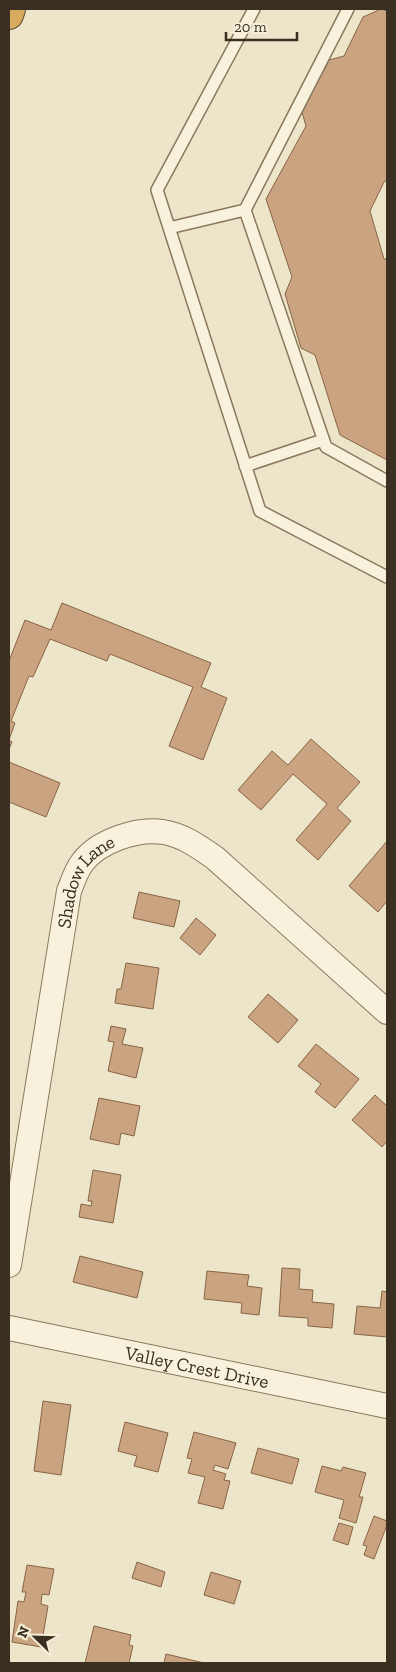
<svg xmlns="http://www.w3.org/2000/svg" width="396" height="1672" font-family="'Zilla Slab',serif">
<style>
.building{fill:#caa480;stroke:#886445}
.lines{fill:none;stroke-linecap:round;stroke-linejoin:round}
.service-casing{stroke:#89785e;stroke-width:14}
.minor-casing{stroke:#89785e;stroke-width:26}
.motorway-casing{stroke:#584632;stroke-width:30}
.service{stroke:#f8f2dc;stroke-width:11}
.minor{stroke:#f8f2dc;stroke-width:24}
.motorway{stroke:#d8ab5e;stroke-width:28}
.labels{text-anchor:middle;stroke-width:4;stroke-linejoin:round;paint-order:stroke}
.street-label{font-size:19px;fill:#3a2f21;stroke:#f5efd8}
</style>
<rect width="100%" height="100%" fill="#ede5c9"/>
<path class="building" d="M381,9L387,11V180L384,182L370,211L384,259H387V460L340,435L315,355L301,348L285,294L292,277L266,199L306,126L302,112L329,60L344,56L363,17Z
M62,603L211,663L201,687L227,698L203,760L169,746L193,687L110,654L107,661L50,639L33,677L29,676L11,721L15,723L9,740L12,742L9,749V661L25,620L51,630Z
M311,739L360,782L337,808L351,821L318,860L296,840L327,804L293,774L261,810L238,790L272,751L288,765Z
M9,762L60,783L46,817L9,802Z
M387,841V901L378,912L349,886Z
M139,892L180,901L174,927L133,918Z
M196,918L216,935L200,955L180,938Z
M126,963L159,968L153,1009L115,1003L117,989H121Z
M268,994L298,1020L278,1043L248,1017Z
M111,1026L126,1029L122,1044L143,1048L136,1078L108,1071L114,1042L108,1041Z
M316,1044L359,1079L335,1108L315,1092L321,1084L298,1066Z
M375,1095L387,1106V1141L382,1147L352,1120Z
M99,1098L140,1106L134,1136L121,1133L119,1145L90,1139Z
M93,1170L121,1175L113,1223L79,1217L81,1204L91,1206L92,1201H88Z
M80,1256L143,1272L137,1298L73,1282Z
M282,1268L300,1269L299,1289L313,1290L312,1302L334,1304L332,1328L308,1326V1318L279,1316Z
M207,1271L249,1275L247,1286L262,1288L259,1315L241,1313L242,1303L204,1299Z
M382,1291L387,1292V1337L354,1334L357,1306L380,1308Z
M43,1401L71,1405L61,1475L34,1471Z
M125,1422L168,1433L158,1472L134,1466L137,1456L118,1451Z
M194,1432L236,1443L228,1469L215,1465L213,1470L226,1474L224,1480L230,1481L223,1509L198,1503L205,1477L188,1473L192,1459L187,1458Z
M258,1448L299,1459L292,1484L251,1473Z
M322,1466L341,1471L343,1467L366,1473L359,1497H363L356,1523L339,1518L344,1500L315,1492Z
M374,1516L387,1521V1525L374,1559L364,1555L367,1546L363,1545Z
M339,1523L353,1527L348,1545L333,1540Z
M137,1562L165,1572L161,1587L132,1578Z
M27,1565L54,1569L49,1595L42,1594L41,1604L48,1606L41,1647L12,1642L18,1601L24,1602L26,1592H22Z
M211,1572L241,1581L234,1604L204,1595Z
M94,1626L131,1635L129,1645L133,1646L129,1663H85Z
M166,1654L204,1663H164Z"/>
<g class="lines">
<defs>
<path id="service" d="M254,9L157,190L260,511L387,577
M348,9L245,210L326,447L387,481
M169,228L245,210
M245,466L323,440"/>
<g id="minor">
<path id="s1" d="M9,1265L69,891C73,881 76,871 82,863C98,841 137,828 163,832C183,835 199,847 215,858L387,1012"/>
<path id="s2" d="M9,1328L387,1406"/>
</g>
<path id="motorway" d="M9,15L11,9"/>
</defs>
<use href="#service" class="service-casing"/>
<use href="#minor" class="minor-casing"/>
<use href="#motorway" class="motorway-casing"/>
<use href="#service" class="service"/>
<use href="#minor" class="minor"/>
<use href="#motorway" class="motorway"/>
</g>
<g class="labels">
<g class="street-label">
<text dy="7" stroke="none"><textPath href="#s1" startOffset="395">Shadow Lane</textPath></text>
<text dy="7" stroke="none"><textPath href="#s2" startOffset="192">Valley Crest Drive</textPath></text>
</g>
</g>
<rect width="396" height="1672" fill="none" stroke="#3a2f21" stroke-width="20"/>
<g transform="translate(35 1637) rotate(293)" stroke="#f5efd8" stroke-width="4" paint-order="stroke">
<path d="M0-4L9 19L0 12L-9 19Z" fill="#3a2f21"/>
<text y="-8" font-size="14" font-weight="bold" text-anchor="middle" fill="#3a2f21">N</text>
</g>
<path d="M226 32v8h71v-8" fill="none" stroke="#3a2f21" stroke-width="2.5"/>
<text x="234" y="32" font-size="15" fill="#3a2f21" stroke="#f5efd8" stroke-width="4" paint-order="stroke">20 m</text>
</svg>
